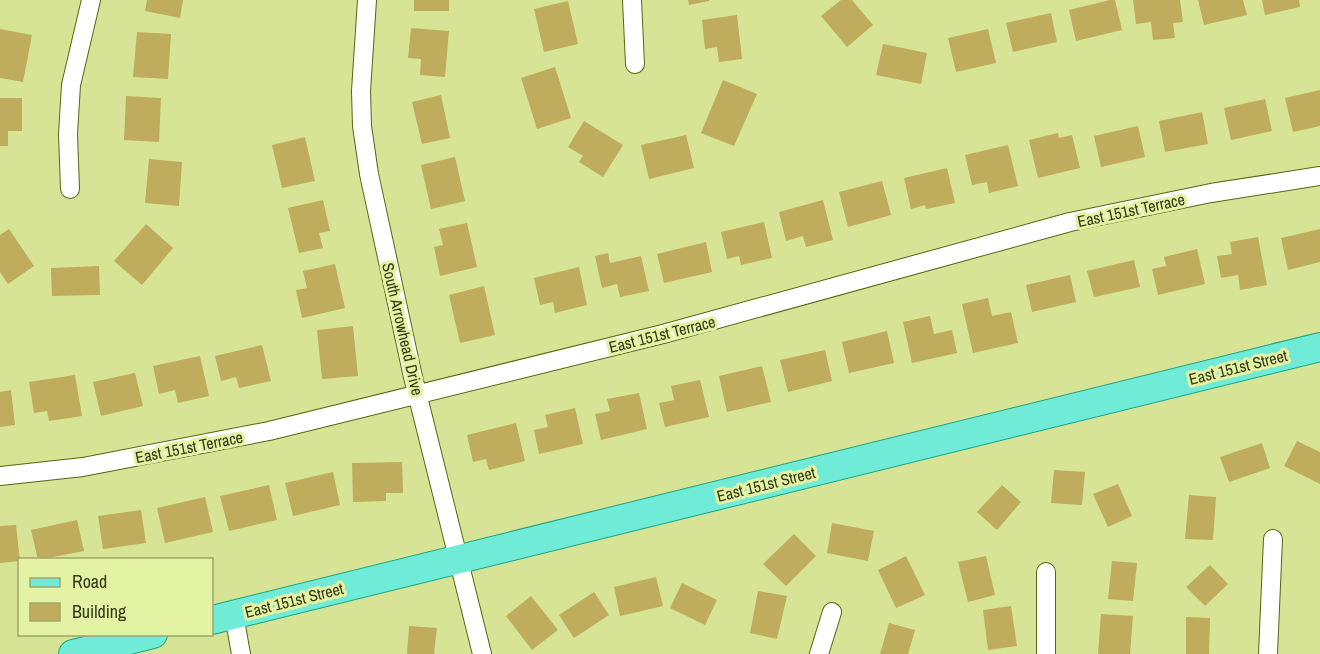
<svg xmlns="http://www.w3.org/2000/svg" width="1320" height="654" font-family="'Archivo Narrow',sans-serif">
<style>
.building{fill:#bfac5d}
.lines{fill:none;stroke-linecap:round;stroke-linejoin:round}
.street-casing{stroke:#5b6513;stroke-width:20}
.primary-casing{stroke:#1ba482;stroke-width:30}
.street{stroke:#fff;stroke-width:18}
.primary{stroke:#6febd7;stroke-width:28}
.labels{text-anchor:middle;stroke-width:6;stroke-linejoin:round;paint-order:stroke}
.street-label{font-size:16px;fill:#323717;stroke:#e4f2a3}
</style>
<rect width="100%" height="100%" fill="#d7e496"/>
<path class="building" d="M147,0H183L180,18L145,11Z
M414,0H449V11H414Z
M688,0H709V1L689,5Z
M841,0H852L873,25L847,47L821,16Z
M1110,0H1115L1122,30L1076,41L1069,10Z
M1133,0H1180L1183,22L1173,23L1175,38L1153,40L1151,22L1136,24Z
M1198,0H1243L1247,15L1204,25Z
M1262,0H1299L1300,7L1265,15Z
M568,1L578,44L544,52L534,9Z
M1051,13L1057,42L1013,52L1006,23Z
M737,15L742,59L719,62L717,47L705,49L702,20Z
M411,28L449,31L445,77L420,75L421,59L408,58Z
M0,29L32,35L23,82L0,78Z
M988,29L996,63L956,72L948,38Z
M137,32L171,34L168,79L133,77Z
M883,44L927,53L921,84L876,75Z
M555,67L571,118L537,129L521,78Z
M723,80L757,94L734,146L701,133Z
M1320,90V126L1293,132L1285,98Z
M441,95L450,138L422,144L412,102Z
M126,96L161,98L159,142L124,140Z
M0,98H22V131H8V146H0Z
M1265,99L1272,131L1231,140L1224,108Z
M1202,112L1208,144L1165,152L1159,121Z
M584,121L623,145L603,177L579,162L583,156L568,147Z
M1138,126L1145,157L1101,167L1094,136Z
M1058,133L1059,138L1072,135L1080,168L1038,178L1029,140Z
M686,135L694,168L649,179L641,145Z
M305,137L315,181L282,188L272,145Z
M1008,145L1018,186L989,193L987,182L972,185L965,155Z
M455,157L465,201L431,209L421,165Z
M149,159L182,162L179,206L145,203Z
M947,168L955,203L926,209L925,205L911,209L904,178Z
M882,181L891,215L848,227L839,192Z
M323,200L330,231L319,233L323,248L299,253L288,208Z
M823,200L833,240L806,247L803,236L786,241L779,212Z
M764,222L772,258L741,265L739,256L727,259L721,232Z
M467,223L477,267L440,276L434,247L443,245L439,229Z
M146,224L173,248L142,285L114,261Z
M9,229L34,266L8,284L0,272V235Z
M1320,229V262L1288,270L1281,238Z
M1258,237L1267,285L1240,290L1238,275L1221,278L1217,256L1232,254L1230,242Z
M706,242L712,272L664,283L657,254Z
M1197,249L1205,284L1158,295L1152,269L1166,266L1164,257Z
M608,253L610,263L641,256L649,291L620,297L617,284L602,288L595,256Z
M1134,260L1140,287L1094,297L1087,271Z
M335,264L345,308L302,318L296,290L307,288L303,271Z
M99,266L100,295L52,296L51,268Z
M579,267L587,305L555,313L553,302L540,305L534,278Z
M1070,275L1076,302L1032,312L1026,285Z
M484,286L495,335L460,343L449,295Z
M988,298L992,316L1011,312L1018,343L973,353L962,304Z
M930,316L934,334L952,330L957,353L912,363L903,322Z
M353,326L358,376L322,379L317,330Z
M887,331L894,363L849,373L842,342Z
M262,345L271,381L239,388L236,377L221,381L215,356Z
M825,350L832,381L788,392L780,360Z
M200,356L209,396L178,403L175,390L159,394L153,366Z
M762,366L771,402L727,412L719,376Z
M135,373L143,406L101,416L93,382Z
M75,375L82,416L49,421L47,411L34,413L29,382Z
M700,380L709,417L665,427L659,403L674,400L671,386Z
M11,390L15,425L0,427V392Z
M639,393L647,429L601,440L595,414L610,411L607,399Z
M575,408L583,444L539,454L534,430L548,427L545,415Z
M516,423L525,461L489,470L486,459L473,462L467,435Z
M1297,441L1320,452V484L1284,466Z
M1262,443L1270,468L1229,482L1220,457Z
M402,462L403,493H386V501L353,502L352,463Z
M1054,470L1085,472L1082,505L1051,503Z
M333,472L340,505L293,516L285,483Z
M1118,484L1132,516L1108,527L1093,494Z
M269,485L277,520L229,531L220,496Z
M1002,485L1021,502L997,530L977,512Z
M1189,495L1216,497L1213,540L1185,539Z
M205,497L213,532L165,543L157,508Z
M141,510L146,543L103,549L98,516Z
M77,520L84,551L38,560L31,530Z
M832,523L874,531L868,561L827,553Z
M16,525L20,561L0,563V526Z
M794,534L816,556L786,586L763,564Z
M906,556L925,595L896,608L878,570Z
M986,556L995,595L968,602L958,562Z
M1112,561L1137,563L1133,601L1108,599Z
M1210,565L1228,584L1205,606L1186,587Z
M656,577L663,606L620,616L614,587Z
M682,583L717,600L705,625L670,608Z
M758,591L787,596L777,639L750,633Z
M594,592L609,615L574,638L559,615Z
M531,596L558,630L532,650L506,616Z
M1011,606L1017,646L988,650L983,610Z
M1101,614L1133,616L1130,654H1098Z
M1186,617L1210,618L1209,654H1186Z
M889,623L915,630L908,654H880Z
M409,626L437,628L434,654H407Z"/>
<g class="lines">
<defs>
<path id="street" d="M367,0L361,91L362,126L369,174L413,377L482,654
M632,0L635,64
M70,189L68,134L71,85L91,0
M0,476L83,467L269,431L663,334L1070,222L1211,193L1320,176
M1046,572V654
M234,615L241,654
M819,654L832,612
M1268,654L1273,539"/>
<path id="primary" d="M212,620L1320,347
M73,654L153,634"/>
</defs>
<use href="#street" class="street-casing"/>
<use href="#primary" class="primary-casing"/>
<use href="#street" class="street"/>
<use href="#primary" class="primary"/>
</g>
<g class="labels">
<g class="street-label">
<text transform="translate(1131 210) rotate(-12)" y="6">East 151st Terrace</text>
<text transform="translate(403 329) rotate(77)" y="6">South Arrowhead Drive</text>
<text transform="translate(662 334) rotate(-14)" y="6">East 151st Terrace</text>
<text transform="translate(1238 367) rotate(-14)" y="6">East 151st Street</text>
<text transform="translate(189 447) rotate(-11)" y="6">East 151st Terrace</text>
<text transform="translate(766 484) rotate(-14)" y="6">East 151st Street</text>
<text transform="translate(294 600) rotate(-14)" y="6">East 151st Street</text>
</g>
</g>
<rect x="18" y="558" width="195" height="78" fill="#e4f2a3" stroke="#9da76b" stroke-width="1.5"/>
<rect x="30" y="578" width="30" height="9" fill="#6febd7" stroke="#9da76b" stroke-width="1.5"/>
<text x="72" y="588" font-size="18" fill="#323717">Road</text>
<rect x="30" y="603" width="30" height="18" fill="#bfac5d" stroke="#9da76b" stroke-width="1.5"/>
<text x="72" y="618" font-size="18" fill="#323717">Building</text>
</svg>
